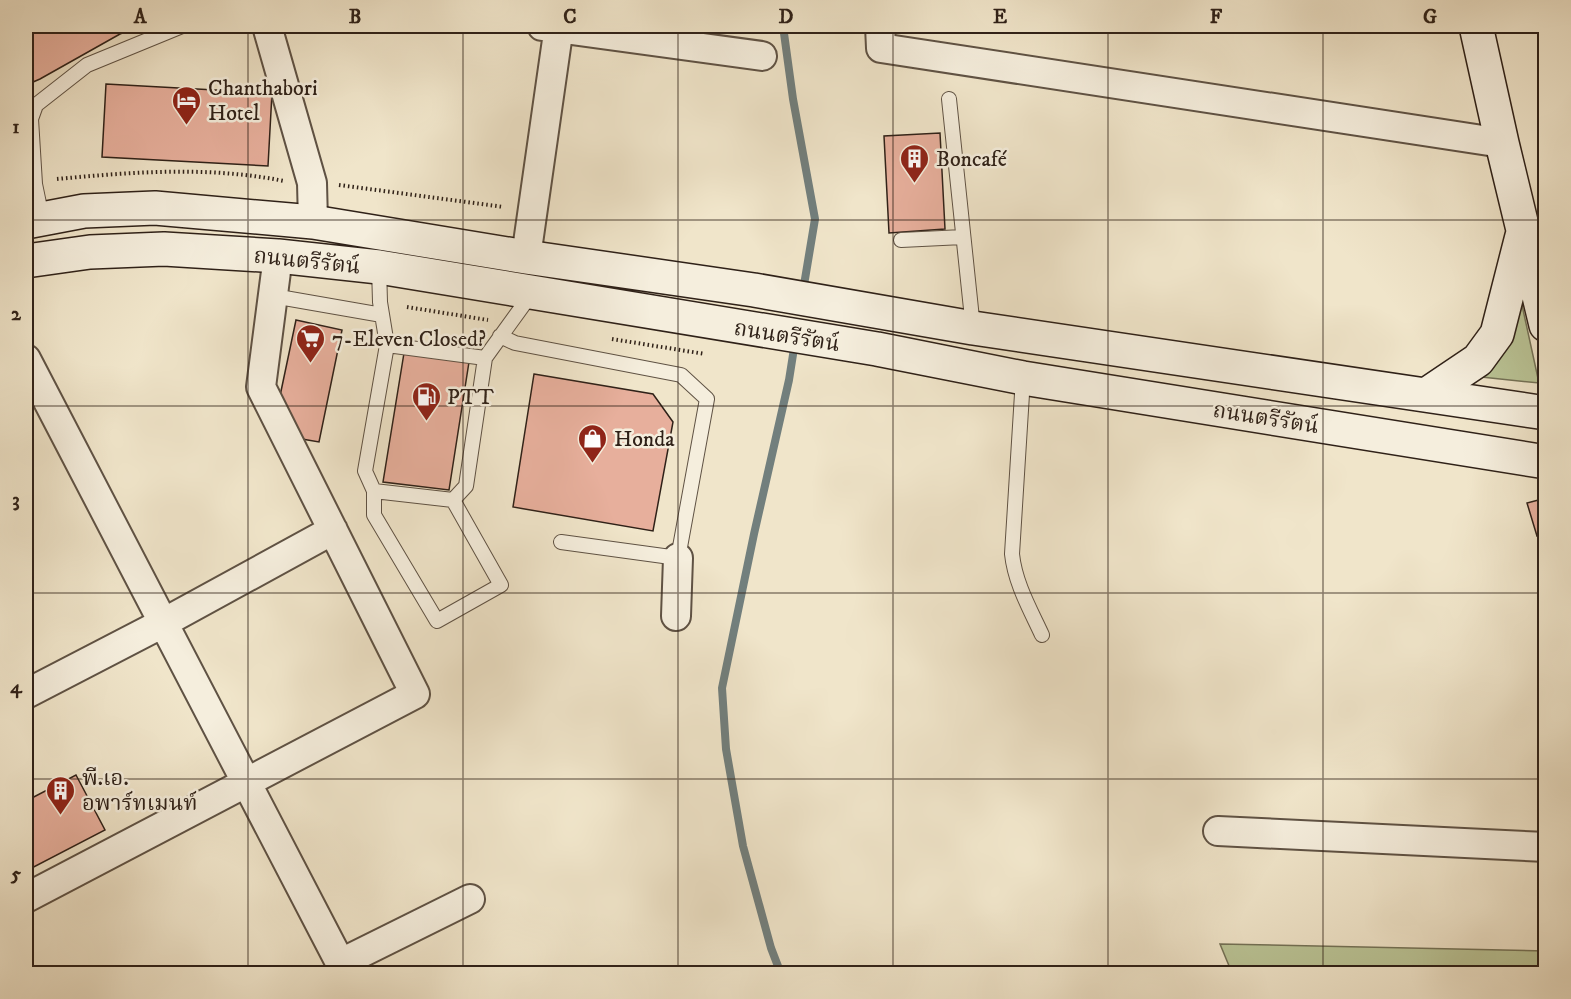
<svg xmlns="http://www.w3.org/2000/svg" width="1571" height="999" font-family="'IM FELL DW Pica','Noto Serif Thai',serif">
<style>
.green{fill:#bac496;stroke:#747257;stroke-width:1.5}
.lines{fill:none;stroke-linecap:round;stroke-linejoin:round}
.stream{stroke:#727f7d;stroke-width:8}
.building{fill:#e7af9c;stroke:#2f2118;stroke-width:1.5}
.service-casing{stroke:#5f5244;stroke-width:16}
.minor-casing{stroke:#5f5244;stroke-width:32}
.secondary-casing{stroke:#2f2118;stroke-width:36}
.path{stroke:#2f2118;stroke-width:4;stroke-dasharray:1.5 3;stroke-linecap:butt}
.service{stroke:#f5eedd;stroke-width:14}
.minor{stroke:#f5eedd;stroke-width:28}
.secondary{stroke:#f5eedd;stroke-width:33}
.grid{fill:none;stroke:#2f2118;stroke-width:1.5;stroke-opacity:0.55}
.labels{text-anchor:middle;stroke-width:5;stroke-linejoin:round;paint-order:stroke}
.poi-label{font-size:22px;fill:#2f2118;stroke:#f5eedd;text-anchor:start}
.street-label{font-size:22px;fill:#2f2118;stroke:#f5eedd}
.neatline{fill:none;stroke:#2f2118;stroke-width:2}
.grid-label{font-size:20px;text-anchor:middle;font-weight:bold;fill:#2f2118}
</style>
<rect width="100%" height="100%" fill="#f0e5ca"/>
<filter id="stains"><feTurbulence type="fractalNoise" baseFrequency=".00333" numOctaves="4"/><feColorMatrix values="0 0 0 0 .2 0 0 0 0 .09 0 0 0 0 .02 0 0 0 .5 -.17"/></filter>
<radialGradient id="worn" r=".72"><stop offset=".6" stop-color="#630" stop-opacity="0"/><stop offset="1" stop-color="#630" stop-opacity=".3"/></radialGradient>
<path class="green" d="M1520,296L1539,383L1472,376L1493,366L1509,345Z
M1220,944L1545,951V973H1232Z"/>
<g class="lines">
<path class="stream" d="M783,26L793,99L815,219L803,291
M781,974L771,948L743,846L726,749L722,688L754,534L789,380L795,342"/>
</g>
<path class="building" d="M26,26H139L120,34L40,79L26,85Z
M810,26H853L811,31Z
M106,84L272,93L268,166L102,157Z
M940,133L945,229L889,233L884,136Z
M296,320L342,330L319,442L302,439L280,396Z
M404,353L469,362L449,490L383,482Z
M534,374L653,394L673,422L653,531L513,507Z
M1546,498V533L1537,536L1527,503Z
M76,775L105,830L26,871V801Z"/>
<g class="lines">
<defs>
<path id="service" d="M949,99L973,328
M42,218L35,184L31,119L36,105L87,65L182,26
M901,240L963,237
M379,267L380,302L387,345L365,471L374,491L453,500L466,486L485,358L532,293
M273,296L382,315
M500,336L515,343L681,375L707,399L678,558L561,542
M387,345L485,358
M1023,378L1012,554C1015,583 1030,609 1042,635
M374,491V515L437,621L501,585L453,500"/>
<path id="minor" d="M267,26L312,183L313,222
M542,26L762,56
M880,26L881,48L1502,143
M526,257L559,26
M26,359L346,974
M676,616L678,558
M26,694L163,623L333,530
M1218,831L1546,847
M26,898L415,694L261,387L278,256
M341,963L470,899"/>
<path id="secondary" d="M1476,26L1502,143L1546,325
M26,222L84,211L155,208L313,222L526,257L754,290L973,328L1546,413
M26,261L90,252L164,249L278,256L379,267L877,349L1023,378L1546,462
M1426,395L1478,360L1497,334L1522,236"/>
</defs>
<use href="#service" class="service-casing"/>
<use href="#minor" class="minor-casing"/>
<use href="#secondary" class="secondary-casing"/>
<path class="path" d="M57,179C133,172 209,166 284,181
M339,185L504,207
M407,307L488,320
M612,339L705,354"/>
<use href="#service" class="service"/>
<use href="#minor" class="minor"/>
<use href="#secondary" class="secondary"/>
</g>
<path class="grid" d="M248,26V974M463,26V974M678,26V974M893,26V974M1108,26V974M1323,26V974M26,220H1546M26,406H1546M26,593H1546M26,779H1546"/>
<defs>
<symbol id="hotel-pin" viewBox="-11 -11 22 30"><path d="M0 17L-7.5 6A9.5 9.5 0 1 1 7.5 6Z" fill="#8f2418" stroke="#f5eedd"/><path d="M-6-4.5h1.5V1H6V5H4.5V3h-9V5H-6ZM-4 0a1.8 1.8 0 1 1 3.6 0ZM.5 0V-2.5h3Q6-2.5 6 0Z" fill="#fff"/></symbol>
<symbol id="building-pin" viewBox="-11 -11 22 30"><path d="M0 17L-7.5 6A9.5 9.5 0 1 1 7.5 6Z" fill="#8f2418" stroke="#f5eedd"/><path d="M-4-6H4V6H1V3H-1V6H-4ZM-2.5-4.3h1.7v1.8h-1.7ZM.8-4.3h1.7v1.8H.8ZM-2.5-1h1.7V.8h-1.7ZM.8-1h1.7V.8H.8Z" fill="#fff"/></symbol>
<symbol id="supermarket-pin" viewBox="-11 -11 22 30"><path d="M0 17L-7.5 6A9.5 9.5 0 1 1 7.5 6Z" fill="#8f2418" stroke="#f5eedd"/><path d="M-6-5.5h2.5l.6 2H6L4.5 2H-2.5L-4.4-4H-6ZM-1.5 3.2a1.3 1.3 0 1 0 .1 0ZM3 3.2a1.3 1.3 0 1 0 .1 0Z" fill="#fff"/></symbol>
<symbol id="fuel-pin" viewBox="-11 -11 22 30"><path d="M0 17L-7.5 6A9.5 9.5 0 1 1 7.5 6Z" fill="#8f2418" stroke="#f5eedd"/><path d="M-5.5-6h7V0h2V4h1.3V-2.5L3-4.5l.8-.8L6-3V5H2.5V1h-1V6h-7ZM-4.2-4.7v3.2H.2V-4.7Z" fill="#fff"/></symbol>
<symbol id="shop-pin" viewBox="-11 -11 22 30"><path d="M0 17L-7.5 6A9.5 9.5 0 1 1 7.5 6Z" fill="#8f2418" stroke="#f5eedd"/><path d="M-5-2.5h2.3a2.7 3.5 0 0 1 5.4 0H5L5.5 6h-11ZM-1.5-2.5h3a1.5 2.3 0 0 0-3 0Z" fill="#fff"/></symbol>
</defs>
<g fill-rule="evenodd">
<use href="#hotel-pin" x="170" y="84" width="33" height="45"/>
<use href="#building-pin" x="898" y="142" width="33" height="45"/>
<use href="#supermarket-pin" x="294" y="322" width="33" height="45"/>
<use href="#fuel-pin" x="410" y="380" width="33" height="45"/>
<use href="#shop-pin" x="576" y="422" width="33" height="45"/>
<use href="#building-pin" x="44" y="774" width="33" height="45"/>
</g>
<g class="labels">
<g class="poi-label">
<text x="208" y="95">Chanthabori<tspan x="208" dy="25">Hotel</tspan></text>
<text x="936" y="166">Boncafé</text>
<text x="332" y="346">7-Eleven Closed?</text>
<text x="447" y="404">PTT</text>
<text x="614" y="446">Honda</text>
<text x="82" y="785">พี.เอ.<tspan x="82" dy="25">อพาร์ทเมนท์</tspan></text>
</g>
<g class="street-label">
<text transform="translate(307 260) rotate(6)" y="8">ถนนตรีรัตน์</text>
<text transform="translate(787 335) rotate(9)" y="8">ถนนตรีรัตน์</text>
<text transform="translate(1266 417) rotate(9)" y="8">ถนนตรีรัตน์</text>
</g>
</g>
<rect width="1571" height="999" fill="none" stroke="#f0e5ca" stroke-width="66"/>
<rect x="33" y="33" width="1505" height="933" class="neatline"/>
<g class="grid-label">
<text x="140" y="23">A</text>
<text x="355" y="23">B</text>
<text x="570" y="23">C</text>
<text x="786" y="23">D</text>
<text x="1000" y="23">E</text>
<text x="1216" y="23">F</text>
<text x="1430" y="23">G</text>
<text x="16" y="133">1</text>
<text x="16" y="320">2</text>
<text x="16" y="506">3</text>
<text x="16" y="693">4</text>
<text x="16" y="880">5</text>
</g>
<rect width="100%" height="100%" filter="url(#stains)"/>
<rect width="100%" height="100%" fill="url(#worn)"/>
</svg>
